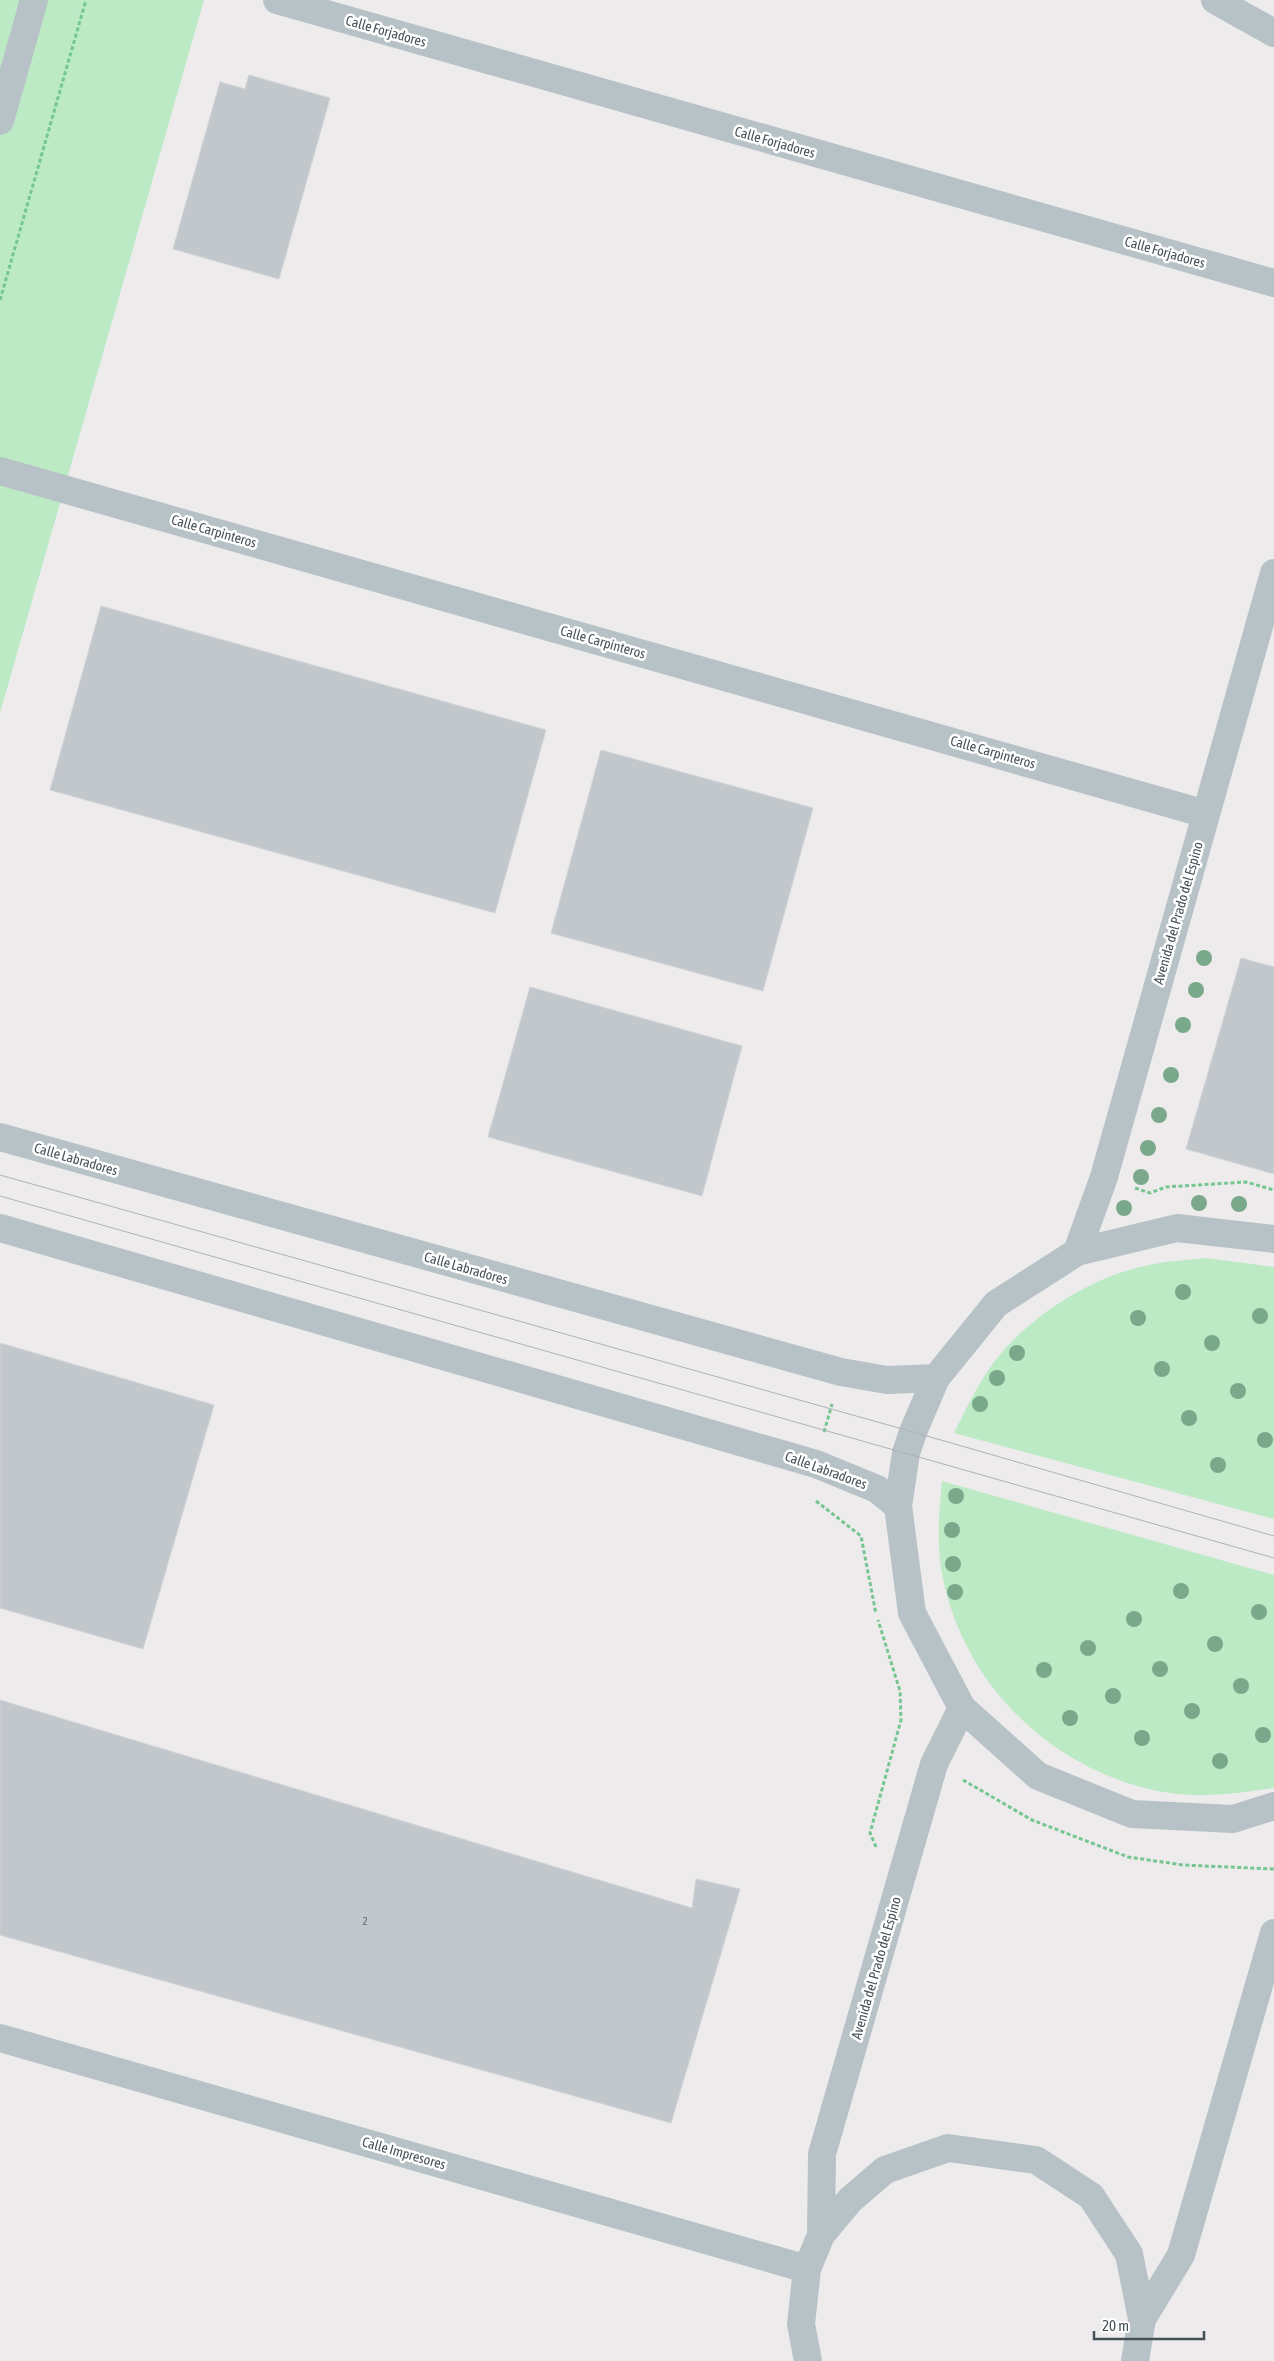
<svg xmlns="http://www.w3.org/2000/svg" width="1274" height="2361" font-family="'Asap Condensed',sans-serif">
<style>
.green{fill:#bbeac5}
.building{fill:#c2c7cb;stroke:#cfd3d7}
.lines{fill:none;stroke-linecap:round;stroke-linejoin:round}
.path{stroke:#75c691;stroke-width:3;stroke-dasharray:4 2.5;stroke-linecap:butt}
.minor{stroke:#b7c2c7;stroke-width:28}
.tram{stroke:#aeb2b5;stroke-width:1}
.tree{fill:#7aa88a}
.labels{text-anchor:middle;stroke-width:5;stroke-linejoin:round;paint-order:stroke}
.number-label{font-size:11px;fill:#646e74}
.street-label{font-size:14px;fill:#455157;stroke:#fff}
</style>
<rect width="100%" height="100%" fill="#eeebec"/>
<path class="green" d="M0,0H204L0,713Z
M1206,1258L1274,1267V1519L954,1433C968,1405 982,1375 1003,1351C1040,1310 1094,1276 1149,1265C1167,1261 1187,1260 1206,1258Z
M942,1481L1274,1575V1788C1238,1793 1201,1799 1164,1792C1055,1773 966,1688 943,1579C936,1546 939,1514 942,1481Z"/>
<path class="building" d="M249,75L330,98L279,279L173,249L220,82L245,89Z
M101,606L546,730L495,913L50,790Z
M601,750L813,808L763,991L551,933Z
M1241,958L1274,967V1174L1186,1149Z
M530,987L742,1046L702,1196L488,1137Z
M0,1343L214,1405L143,1649L0,1608Z
M0,1700L692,1908L696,1879L740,1889L671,2123L0,1935Z"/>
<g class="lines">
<path class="path" d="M0,300L86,0
M1135,1188L1150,1193L1166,1187L1246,1182L1274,1190
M824,1432L832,1404
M816,1501L861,1536L876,1614
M963,1780L1032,1820L1128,1857L1183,1865L1274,1869
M876,1847L870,1833L901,1720L900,1691L878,1620"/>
<path class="minor" d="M277,0L1274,283
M1215,0L1274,33
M0,121L34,0
M0,471L1206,814
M0,1137L841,1372L887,1380L936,1378
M0,1228L816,1464L877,1489L898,1506
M1274,1239L1177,1228L1077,1252L996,1304L936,1378L913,1432L906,1453L898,1506L912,1613L962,1708L1038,1776L1132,1814L1233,1819L1274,1806
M1077,1252L1104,1177L1274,573
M0,2038L807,2269
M821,2235L822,2154L934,1764L962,1708
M1142,2319L1181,2255L1274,1933
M808,2361L801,2324L807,2269L821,2235L850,2200L885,2170L948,2148L1036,2160L1091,2196L1129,2254L1142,2319L1135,2361"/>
<path class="tram" d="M0,1175L913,1432L1274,1536
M0,1196L1274,1558"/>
</g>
<g class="tree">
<circle cx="1204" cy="958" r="8"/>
<circle cx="1196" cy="990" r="8"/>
<circle cx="1183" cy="1025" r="8"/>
<circle cx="1171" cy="1075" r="8"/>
<circle cx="1159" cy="1115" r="8"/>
<circle cx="1148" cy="1148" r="8"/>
<circle cx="1141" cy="1177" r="8"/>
<circle cx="1199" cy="1203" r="8"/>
<circle cx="1239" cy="1204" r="8"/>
<circle cx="1124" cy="1208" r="8"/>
<circle cx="1183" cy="1292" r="8"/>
<circle cx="1260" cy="1316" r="8"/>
<circle cx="1138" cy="1318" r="8"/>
<circle cx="1212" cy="1343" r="8"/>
<circle cx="1017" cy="1353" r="8"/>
<circle cx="1162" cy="1369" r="8"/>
<circle cx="997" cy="1378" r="8"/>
<circle cx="1238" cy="1391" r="8"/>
<circle cx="980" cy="1404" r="8"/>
<circle cx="1189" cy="1418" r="8"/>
<circle cx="1265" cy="1440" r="8"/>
<circle cx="1218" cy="1465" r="8"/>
<circle cx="956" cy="1496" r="8"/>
<circle cx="952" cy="1530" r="8"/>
<circle cx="953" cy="1564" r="8"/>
<circle cx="1181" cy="1591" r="8"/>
<circle cx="955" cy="1592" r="8"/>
<circle cx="1259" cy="1612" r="8"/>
<circle cx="1134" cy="1619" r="8"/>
<circle cx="1215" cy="1644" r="8"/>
<circle cx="1088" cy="1648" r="8"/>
<circle cx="1160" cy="1669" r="8"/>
<circle cx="1044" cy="1670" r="8"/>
<circle cx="1241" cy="1686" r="8"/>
<circle cx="1113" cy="1696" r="8"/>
<circle cx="1192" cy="1711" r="8"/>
<circle cx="1070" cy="1718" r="8"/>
<circle cx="1263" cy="1735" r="8"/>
<circle cx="1142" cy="1738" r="8"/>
<circle cx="1220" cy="1761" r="8"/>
</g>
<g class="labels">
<g class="number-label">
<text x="365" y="1925">2</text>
</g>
<g class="street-label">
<text transform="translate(386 31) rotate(16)" y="5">Calle Forjadores</text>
<text transform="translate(775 142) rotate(16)" y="5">Calle Forjadores</text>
<text transform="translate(1165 252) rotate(16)" y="5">Calle Forjadores</text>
<text transform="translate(214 531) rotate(16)" y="5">Calle Carpinteros</text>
<text transform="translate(603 642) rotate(16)" y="5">Calle Carpinteros</text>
<text transform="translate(993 752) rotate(16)" y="5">Calle Carpinteros</text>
<text transform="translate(1178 913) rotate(-74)" y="5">Avenida del Prado del Espino</text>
<text transform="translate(76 1159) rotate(16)" y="5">Calle Labradores</text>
<text transform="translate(466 1268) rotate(16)" y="5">Calle Labradores</text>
<text transform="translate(826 1470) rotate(20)" y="5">Calle Labradores</text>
<text transform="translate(876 1968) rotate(-74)" y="5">Avenida del Prado del Espino</text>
<text transform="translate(404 2153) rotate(16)" y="5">Calle Impresores</text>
</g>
</g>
<path d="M1094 2331v8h110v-8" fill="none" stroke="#455157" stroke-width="2.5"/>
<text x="1102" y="2331" font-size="15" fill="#455157" stroke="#ffffff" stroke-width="4" paint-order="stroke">20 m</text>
</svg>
